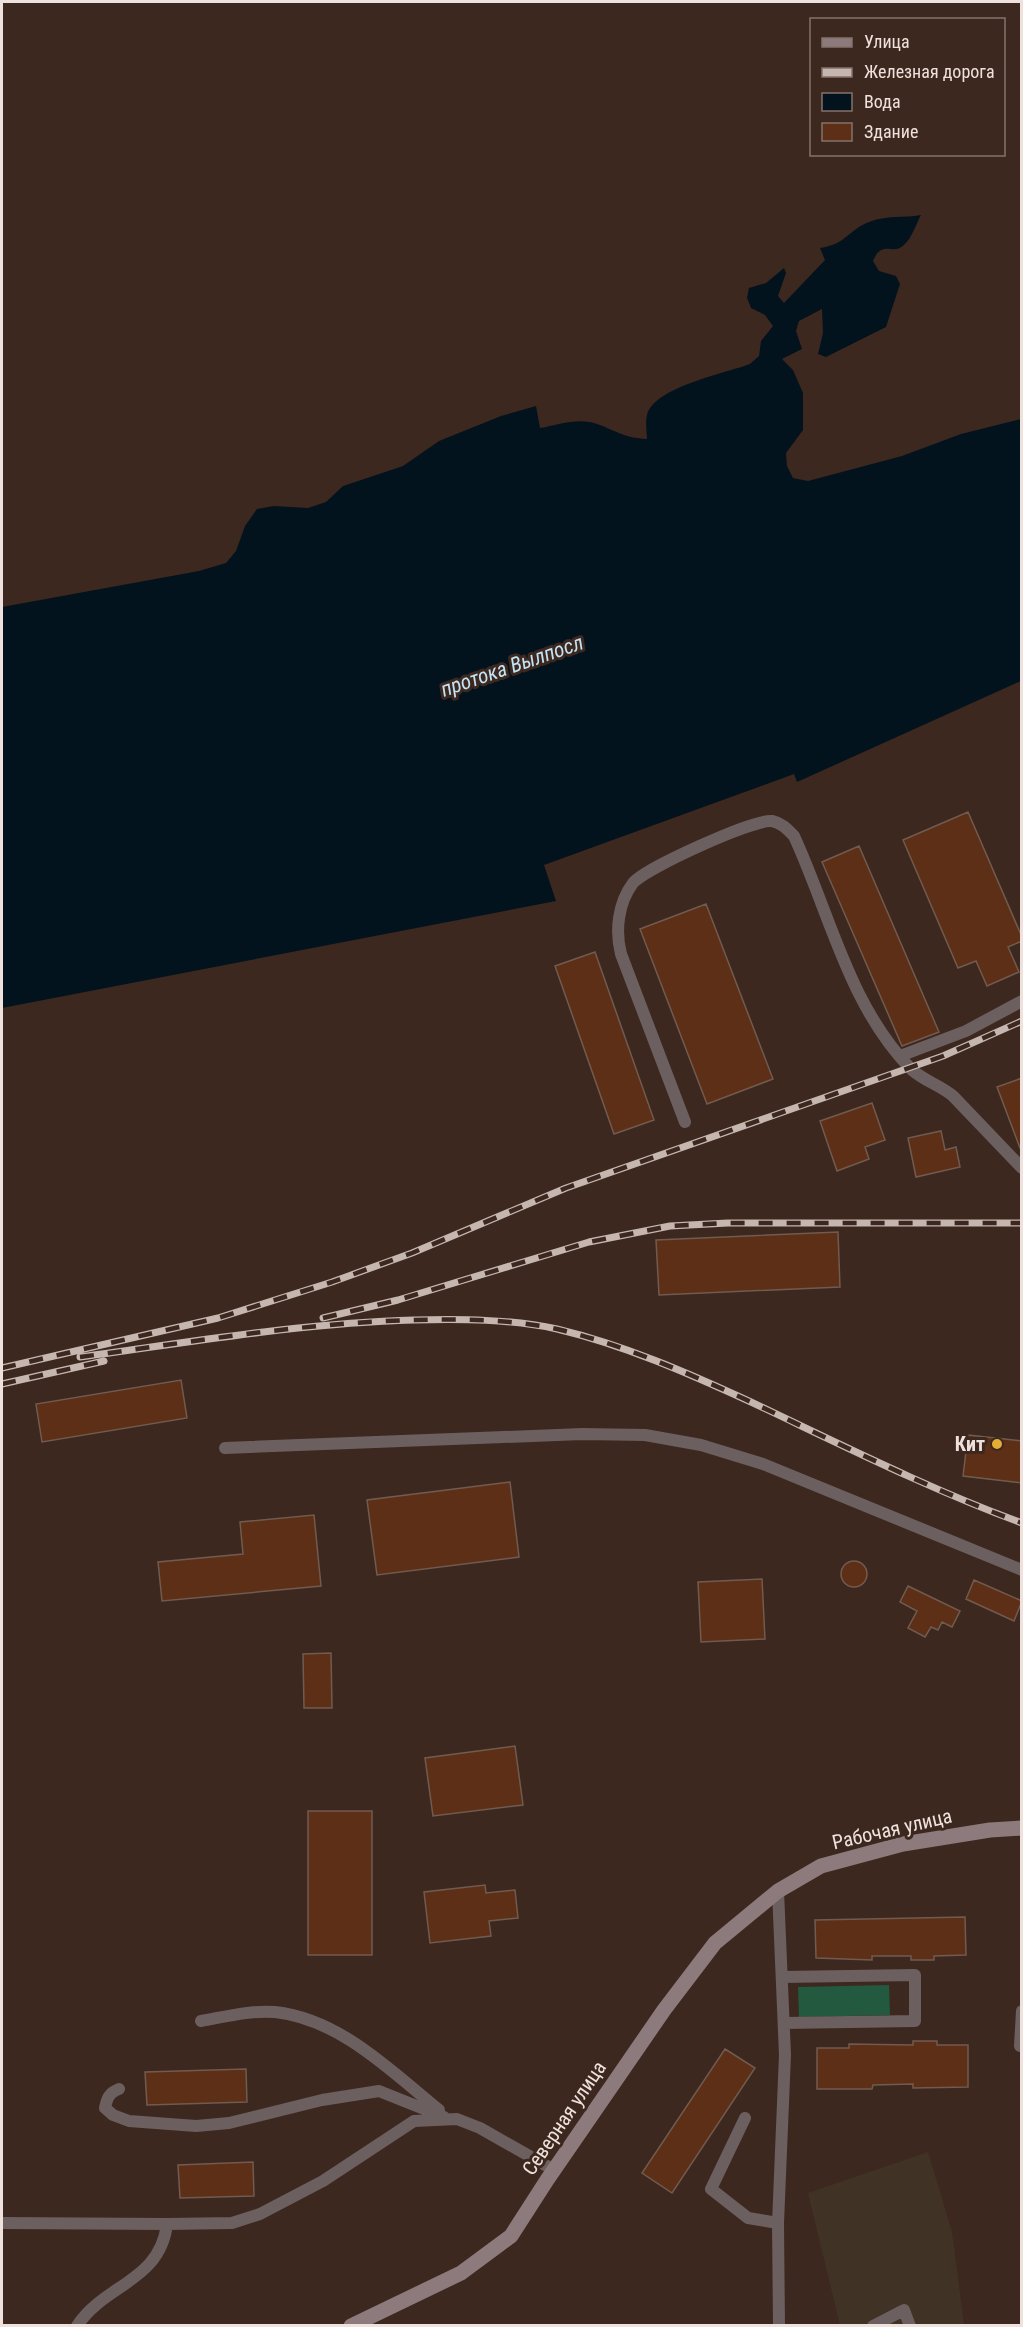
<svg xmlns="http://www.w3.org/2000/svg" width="1023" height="2327" font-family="'Roboto Condensed',sans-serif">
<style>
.industrial{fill:#403225}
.green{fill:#22593f}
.water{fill:#03131d}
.building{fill:#5d2f16;stroke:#715b50;stroke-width:1.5}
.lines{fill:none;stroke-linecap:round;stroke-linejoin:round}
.lane{stroke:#6b5f60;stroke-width:12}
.secondary{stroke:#8d7a7c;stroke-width:15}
.rail-casing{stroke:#c5b6b0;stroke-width:7}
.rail{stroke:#3c281f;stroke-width:4.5;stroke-dasharray:14;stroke-linecap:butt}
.poi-dot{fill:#e4ad35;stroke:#3c281f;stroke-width:2}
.labels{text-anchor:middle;stroke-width:6;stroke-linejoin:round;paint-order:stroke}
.poi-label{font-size:20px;font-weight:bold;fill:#efe2dc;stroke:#3c281f;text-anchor:end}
.street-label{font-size:20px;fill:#efe2dc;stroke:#3c281f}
.water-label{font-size:21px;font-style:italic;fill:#c3e3f6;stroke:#3c281f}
</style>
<rect width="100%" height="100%" fill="#3c281f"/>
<path class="industrial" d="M928,2152L952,2232L964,2325H840L808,2193Z"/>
<path class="green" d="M889,1985L890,2015L799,2017L798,1987Z"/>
<path class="water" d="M921,215C916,224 912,238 904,245C893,256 882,239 873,261L879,271L896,276L900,284L886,327L826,357L818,354L823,333L822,309L799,321L796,331L802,349L782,359L793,370L803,393V430L786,453L787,466L793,478L808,481L902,456L961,434L1021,419V681L797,782L794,774L544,865L556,901L2,1008V607L199,571L226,563L236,551L245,526L257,509L274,506L308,508L326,502L343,486L403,466L439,441L501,416L536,406L540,428C557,425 580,417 597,424C617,431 624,438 647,439C647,432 645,423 647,415C654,387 726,373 750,364L759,356L761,341L773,326L765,315L751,308L747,298L749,288L766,283L784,268L786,273L778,296L784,303L825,260L820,248C847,244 848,230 869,222C886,215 904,218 921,215Z"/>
<path class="building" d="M968,812L1022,937V941L1008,947L1019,972L987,986L976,961L958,968L903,840Z
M859,846L939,1032L902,1046L822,862Z
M706,904L773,1079L707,1104L640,929Z
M595,952L654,1120L614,1134L555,966Z
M1022,1078V1148H1020L997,1087Z
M872,1103L885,1140L865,1147L869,1159L837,1171L820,1121Z
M941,1131L945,1150L956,1147L960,1167L916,1177L908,1138Z
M838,1232L840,1287L659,1295L656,1240Z
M181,1380L187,1418L42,1442L36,1404Z
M968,1435L1022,1441V1483L963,1476Z
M510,1482L519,1557L377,1575L367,1500Z
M314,1515L321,1586L162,1601L158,1562L243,1554L240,1522Z
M841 1574a13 13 0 1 1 26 0a13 13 0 1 1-26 0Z
M762,1579L765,1639L701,1642L698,1582Z
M974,1580L1022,1601L1014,1621L966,1599Z
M908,1586L960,1611L952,1627L942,1622L938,1630L931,1627L925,1637L908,1628L917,1611L900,1602Z
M331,1653L332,1708H304L303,1654Z
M515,1746L523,1805L433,1816L425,1758Z
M308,1811H372V1955H308Z
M485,1885L486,1893L515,1890L518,1918L489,1921L491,1936L430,1943L424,1892Z
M965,1917L966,1955L934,1956V1960H911V1956H872V1960L816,1958L815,1920Z
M913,2041H937V2045H968V2087L913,2088V2084L873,2085L872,2089H817V2048H849V2044L913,2045Z
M725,2049L755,2068L672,2193L642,2173Z
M246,2069L247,2102L147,2105L145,2072Z
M253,2162L254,2196L180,2198L178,2165Z"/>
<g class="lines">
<path class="lane" d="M900,1056L966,1031L1022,1001
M685,1122L621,954C615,931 618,903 633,883C644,869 753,819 772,821C782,823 788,830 794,836C830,914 849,1006 911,1069C924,1081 940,1085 953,1096L1022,1168
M225,1448L582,1434L645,1435L701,1445L763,1464L1022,1570
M778,1891L785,2055L778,2223L779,2326
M782,1977L915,1975V2021L784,2023
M201,2021C224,2017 251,2010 275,2012C340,2019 391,2071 439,2110
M1020,2046L1022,2011
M119,2089C109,2093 107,2098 105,2108L113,2115L129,2121L196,2126L229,2123L322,2100L379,2091L444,2117
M745,2118L711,2189L748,2218L778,2223
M2,2223L167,2224
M77,2326C104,2284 160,2282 167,2224L232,2223L260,2214L323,2181L414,2121L457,2119L480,2128L554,2170
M873,2326L904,2310L910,2326"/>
<path class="secondary" d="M351,2326L461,2273L511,2236L547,2180L664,2010L715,1943L778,1891L821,1866L903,1844L990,1830L1022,1828"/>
<defs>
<path id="rail" d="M323,1318L398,1300L589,1242L670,1226L728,1223H1020
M80,1357C191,1342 302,1323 414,1320C461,1319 511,1319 557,1329C624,1345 688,1373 751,1402C840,1444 929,1489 1022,1523
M2,1368L218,1318L332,1282L412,1253L566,1188L943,1056L1022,1021
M2,1384L104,1361"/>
</defs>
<use href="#rail" class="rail-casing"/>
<use href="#rail" class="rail"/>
</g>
<circle class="poi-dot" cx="997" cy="1444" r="6"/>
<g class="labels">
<g class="poi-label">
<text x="985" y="1451">Кит</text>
</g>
<g class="street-label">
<text transform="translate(892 1829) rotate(-13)" y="7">Рабочая улица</text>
<text transform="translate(564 2118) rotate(-56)" y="7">Северная улица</text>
</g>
<g class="water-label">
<text transform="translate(512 666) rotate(-19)" y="7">протока Вылпосл</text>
</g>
</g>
<rect width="1023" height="2327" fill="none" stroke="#efe2dc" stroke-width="6"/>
<rect x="810" y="18" width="195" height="138" fill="#3c281f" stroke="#84726b" stroke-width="1.5"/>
<rect x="822" y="38" width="30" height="9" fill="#8d7a7c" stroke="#84726b" stroke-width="1.5"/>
<text x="864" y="48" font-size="18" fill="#efe2dc">Улица</text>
<rect x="822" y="68" width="30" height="9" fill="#c5b6b0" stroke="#84726b" stroke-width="1.5"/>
<text x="864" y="78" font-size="18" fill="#efe2dc">Железная дорога</text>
<rect x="822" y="93" width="30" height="18" fill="#03131d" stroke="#84726b" stroke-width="1.5"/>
<text x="864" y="108" font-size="18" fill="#efe2dc">Вода</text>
<rect x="822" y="123" width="30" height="18" fill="#5d2f16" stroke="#84726b" stroke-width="1.5"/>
<text x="864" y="138" font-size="18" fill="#efe2dc">Здание</text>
</svg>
